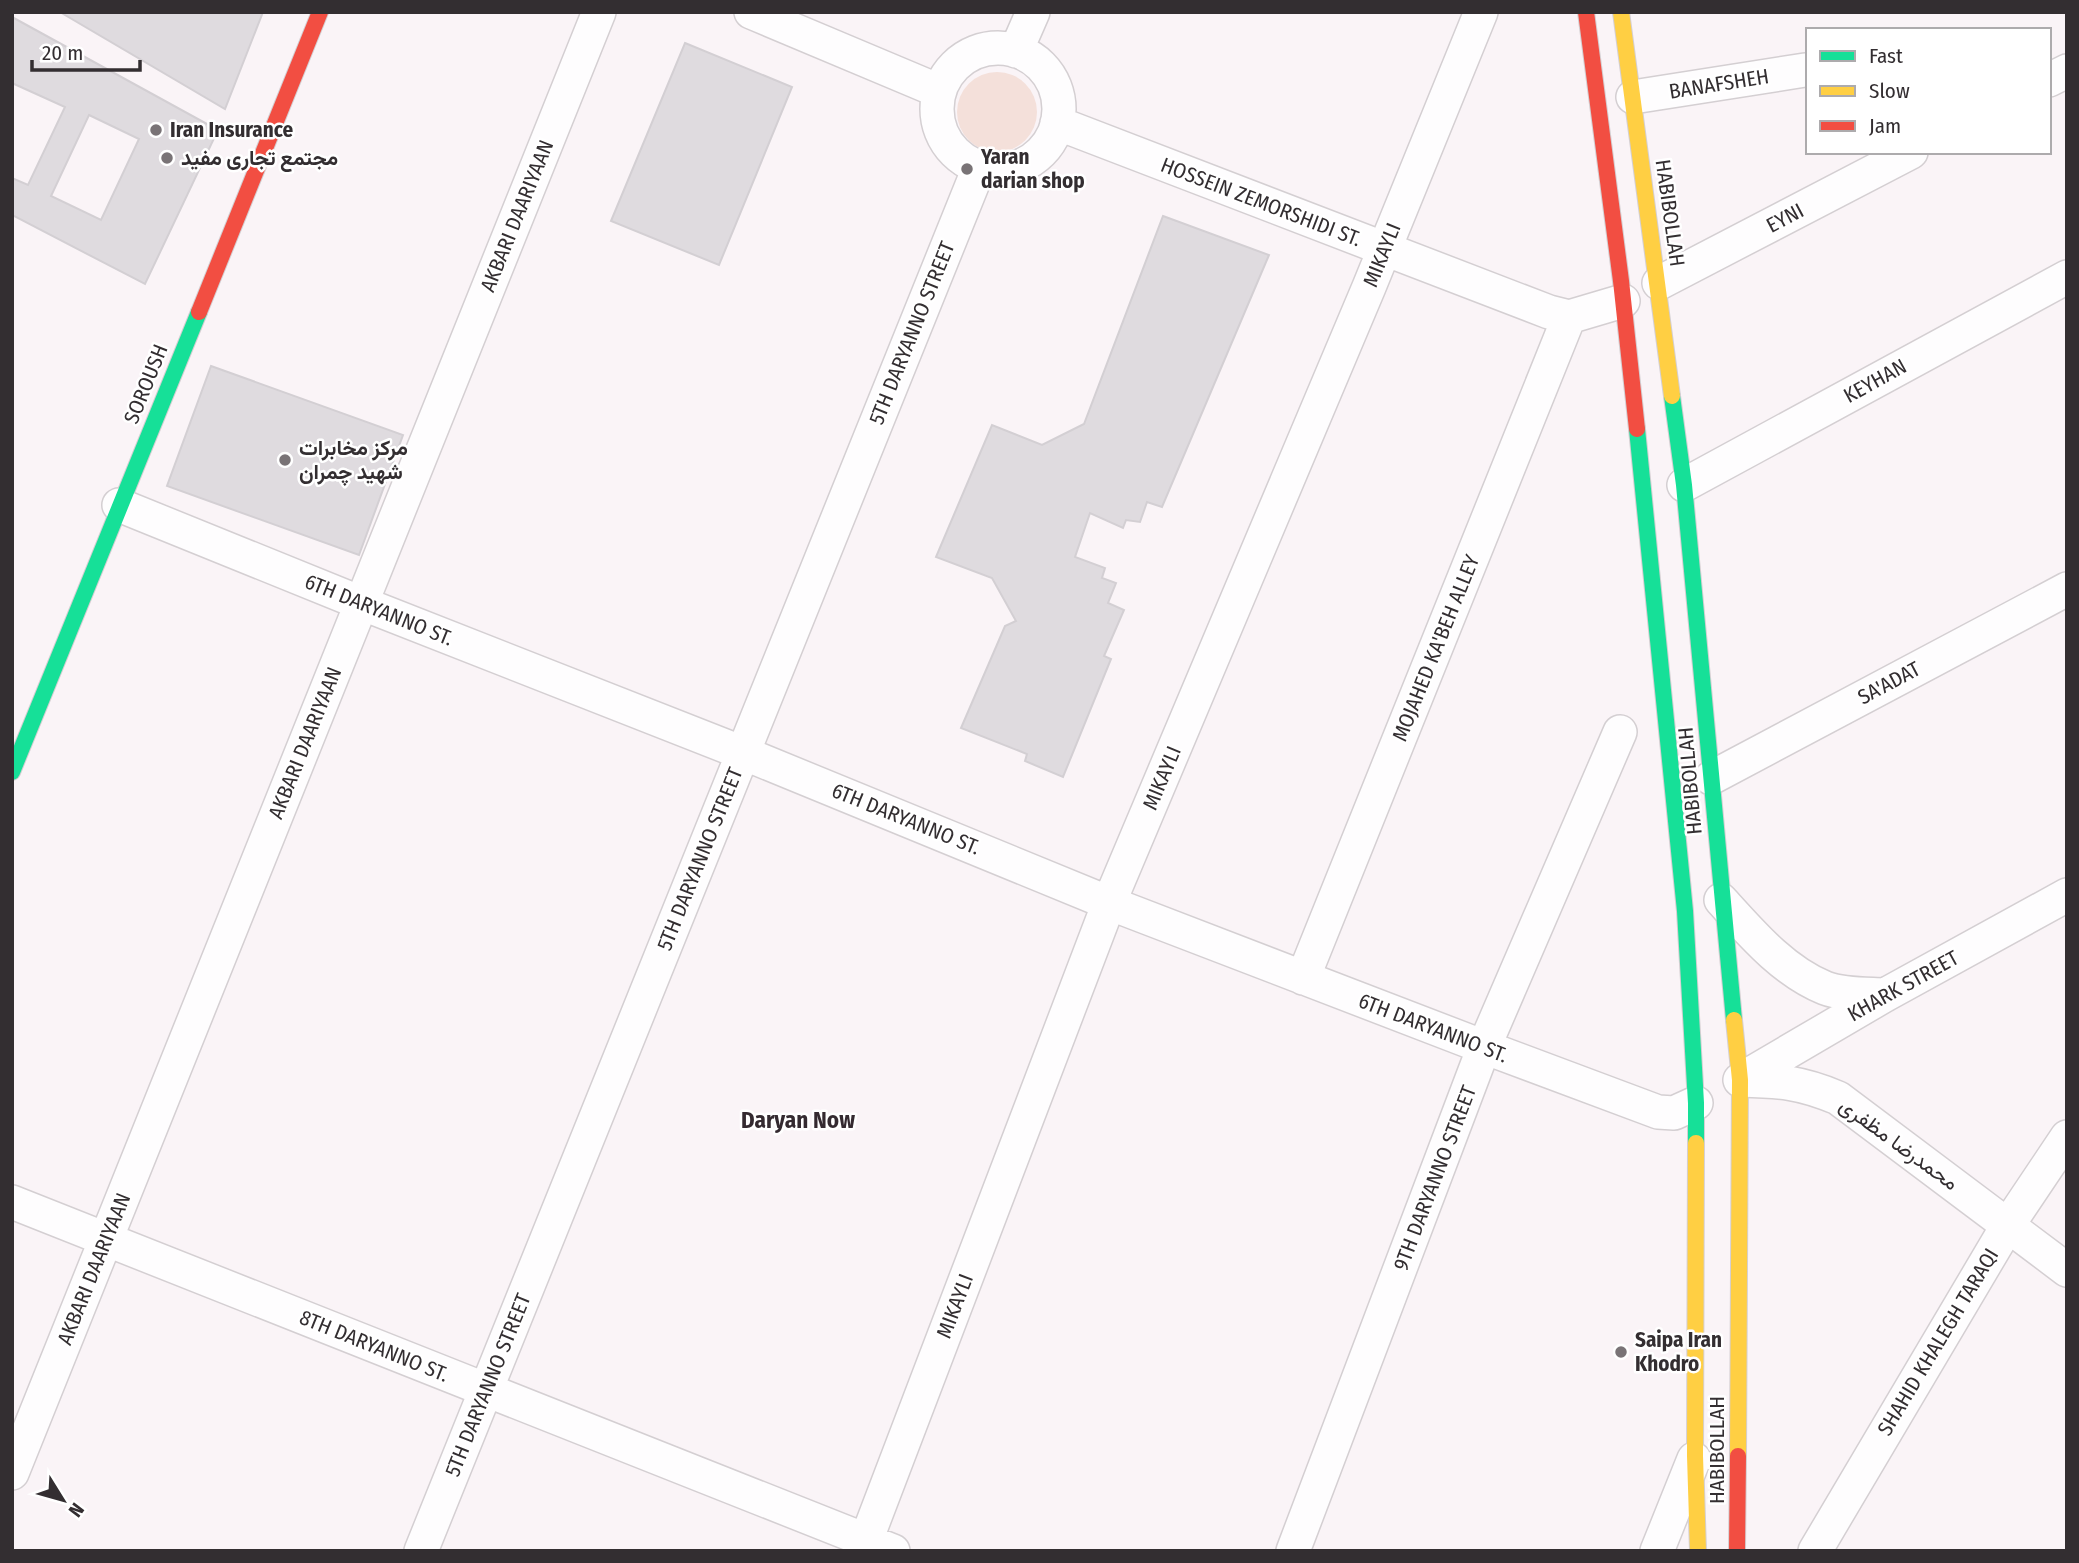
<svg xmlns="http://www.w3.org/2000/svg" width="2079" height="1563" font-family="'Fira Sans Condensed',Vazirmatn,sans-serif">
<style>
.green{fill:#f4e0da}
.building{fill:#dfdbdf;stroke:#d3cfd3;stroke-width:2;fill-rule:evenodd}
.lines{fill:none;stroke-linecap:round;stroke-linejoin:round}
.street-casing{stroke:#d4cfd2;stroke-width:36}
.fast-casing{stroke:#d4cfd2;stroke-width:18}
.slow-casing{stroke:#d4cfd2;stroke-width:18}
.jam-casing{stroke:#d4cfd2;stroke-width:18}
.street{stroke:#fefdfe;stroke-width:33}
.fast{stroke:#16e098;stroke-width:16}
.slow{stroke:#ffcf43;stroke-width:16}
.jam{stroke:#f24e42;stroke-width:16}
.poi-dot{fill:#797376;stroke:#fff;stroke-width:2.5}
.labels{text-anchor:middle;stroke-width:5;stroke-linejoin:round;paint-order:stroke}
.street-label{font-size:21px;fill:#332e31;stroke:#fff}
.poi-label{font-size:21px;font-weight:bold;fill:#332e31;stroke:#fff;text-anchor:start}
.neighbourhood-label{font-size:23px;font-weight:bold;fill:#342a30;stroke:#fff}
</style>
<rect width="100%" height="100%" fill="#faf4f7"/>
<path class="green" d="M957 112a40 40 0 1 1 80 0a40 40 0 1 1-80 0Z"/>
<path class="building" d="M60,12H263L225,109Z
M12,17L218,130L145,284L12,215V178L28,185L65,107L12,83ZM89,115L139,139L101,220L51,196Z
M685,43L792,87L719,265L611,221Z
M1163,216L1269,255L1162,507L1147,502L1140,522L1126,520L1123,528L1090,513L1075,557L1105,568L1102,578L1116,583L1108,603L1124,610L1104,656L1111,659L1063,777L1025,761L1027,754L961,728L1005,626L1016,621L992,578L936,557L992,425L1042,445L1084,424Z
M211,366L403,435L359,555L167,486Z"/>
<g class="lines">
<defs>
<path id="street" d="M751,12L939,91
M937 109a61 61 0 1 1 122 0a61 61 0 1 1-122 0Z
M1016,51L1033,12
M2049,80L2067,71
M1633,97L1805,70
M1057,123L1549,312L1569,317L1623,301
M1659,283L1911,152
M1684,485L2067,277
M119,505L361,603L743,753L1109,903L1484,1047L1658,1112L1674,1113L1696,1103
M1711,778L2067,589
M1721,900C1751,933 1783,971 1825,988C1843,995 1867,994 1885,995
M1303,978L1569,317
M1740,1080C1780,1081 1800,1082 1838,1098L2067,1270
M1740,1080L1885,995L2067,895
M12,1202L893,1551
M12,1473L599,12
M421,1551L979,168
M862,1551L1109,903L1369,287L1481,12
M1293,1551L1484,1047L1620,732
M1657,1551L1694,1459
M1815,1551L2008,1225L2067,1137"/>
<path id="fast" d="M1672,396L1684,485L1734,1020
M1637,429L1685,911L1696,1103V1143
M12,772L199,312"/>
<path id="slow" d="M1621,12L1672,396
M1734,1020L1740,1080L1738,1456
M1696,1143L1695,1456L1698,1551"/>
<path id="jam" d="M1586,12L1621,281L1637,429
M199,312L320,12
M1737,1551L1738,1456"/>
</defs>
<use href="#street" class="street-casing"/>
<use href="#fast" class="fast-casing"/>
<use href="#slow" class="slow-casing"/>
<use href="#jam" class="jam-casing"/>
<use href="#street" class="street"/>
<use href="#fast" class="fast"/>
<use href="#slow" class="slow"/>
<use href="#jam" class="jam"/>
</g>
<g class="poi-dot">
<circle cx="156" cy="130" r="7"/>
<circle cx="167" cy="158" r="7"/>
<circle cx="967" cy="169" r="7"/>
<circle cx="285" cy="460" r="7"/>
<circle cx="1621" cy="1352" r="7"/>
</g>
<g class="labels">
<g class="street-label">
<text transform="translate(1719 84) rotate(-9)" y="7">BANAFSHEH</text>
<text transform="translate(1261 202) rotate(21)" y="7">HOSSEIN ZEMORSHIDI ST.</text>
<text transform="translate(1670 213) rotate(82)" y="7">HABIBOLLAH</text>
<text transform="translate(517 216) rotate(-68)" y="7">AKBARI DAARIYAAN</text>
<text transform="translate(1785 218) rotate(-28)" y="7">EYNI</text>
<text transform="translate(1382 255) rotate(-68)" y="7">MIKAYLI</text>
<text transform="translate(912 333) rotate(-68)" y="7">5TH DARYANNO STREET</text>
<text transform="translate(1875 381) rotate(-29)" y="7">KEYHAN</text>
<text transform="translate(146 384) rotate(-68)" y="7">SOROUSH</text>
<text transform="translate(379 610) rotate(22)" y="7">6TH DARYANNO ST.</text>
<text transform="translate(1436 648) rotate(-68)" y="7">MOJAHED KA'BEH ALLEY</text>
<text transform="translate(1889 683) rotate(-28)" y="7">SA'ADAT</text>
<text transform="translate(305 743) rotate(-68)" y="7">AKBARI DAARIYAAN</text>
<text transform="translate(1162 778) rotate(-67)" y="7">MIKAYLI</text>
<text transform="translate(1690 781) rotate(-95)" y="7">HABIBOLLAH</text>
<text transform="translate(906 819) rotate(22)" y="7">6TH DARYANNO ST.</text>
<text transform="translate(700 859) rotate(-68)" y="7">5TH DARYANNO STREET</text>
<text transform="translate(1903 986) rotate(-29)" y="7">KHARK STREET</text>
<text transform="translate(1433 1028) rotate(21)" y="7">6TH DARYANNO ST.</text>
<text transform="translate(1899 1144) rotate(36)" y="7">محمدرضا مظفری</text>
<text transform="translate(1435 1178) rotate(-69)" y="7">9TH DARYANNO STREET</text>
<text transform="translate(94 1269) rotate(-68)" y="7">AKBARI DAARIYAAN</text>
<text transform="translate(955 1306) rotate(-69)" y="7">MIKAYLI</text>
<text transform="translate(1938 1342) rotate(-59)" y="7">SHAHID KHALEGH TARAQI</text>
<text transform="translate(374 1346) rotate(22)" y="7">8TH DARYANNO ST.</text>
<text transform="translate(488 1385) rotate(-68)" y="7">5TH DARYANNO STREET</text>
<text transform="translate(1717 1450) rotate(-90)" y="7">HABIBOLLAH</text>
</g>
<g class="poi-label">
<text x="170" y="137">Iran Insurance</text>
<text x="981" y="164">Yaran<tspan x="981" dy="24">darian shop</tspan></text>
<text x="181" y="165">مجتمع تجاری مفید</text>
<text x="299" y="455">مرکز مخابرات<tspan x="299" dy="24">شهید چمران</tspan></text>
<text x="1635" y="1347">Saipa Iran<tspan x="1635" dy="24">Khodro</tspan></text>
</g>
<g class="neighbourhood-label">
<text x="798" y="1128">Daryan Now</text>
</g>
</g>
<rect width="2079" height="1563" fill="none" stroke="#332e31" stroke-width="28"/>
<rect x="1806" y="28" width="245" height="126" fill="#ffffff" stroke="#adabad" stroke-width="2"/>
<rect x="1820" y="51" width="35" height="10" fill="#16e098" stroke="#adabad" stroke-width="2"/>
<text x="1869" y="63" font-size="21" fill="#332e31">Fast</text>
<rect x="1820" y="86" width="35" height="10" fill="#ffcf43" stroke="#adabad" stroke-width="2"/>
<text x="1869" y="98" font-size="21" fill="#332e31">Slow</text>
<rect x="1820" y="121" width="35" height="10" fill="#f24e42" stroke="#adabad" stroke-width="2"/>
<text x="1869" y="133" font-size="21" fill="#332e31">Jam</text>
<g transform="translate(63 1500) rotate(127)" stroke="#ffffff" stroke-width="5" paint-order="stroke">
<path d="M0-5L12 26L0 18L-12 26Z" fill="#332e31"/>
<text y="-10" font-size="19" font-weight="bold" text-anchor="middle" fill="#332e31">N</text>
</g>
<path d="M32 60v10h108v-10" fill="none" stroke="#332e31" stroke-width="3.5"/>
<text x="42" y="60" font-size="21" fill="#332e31" stroke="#ffffff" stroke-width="5" paint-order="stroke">20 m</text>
</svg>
